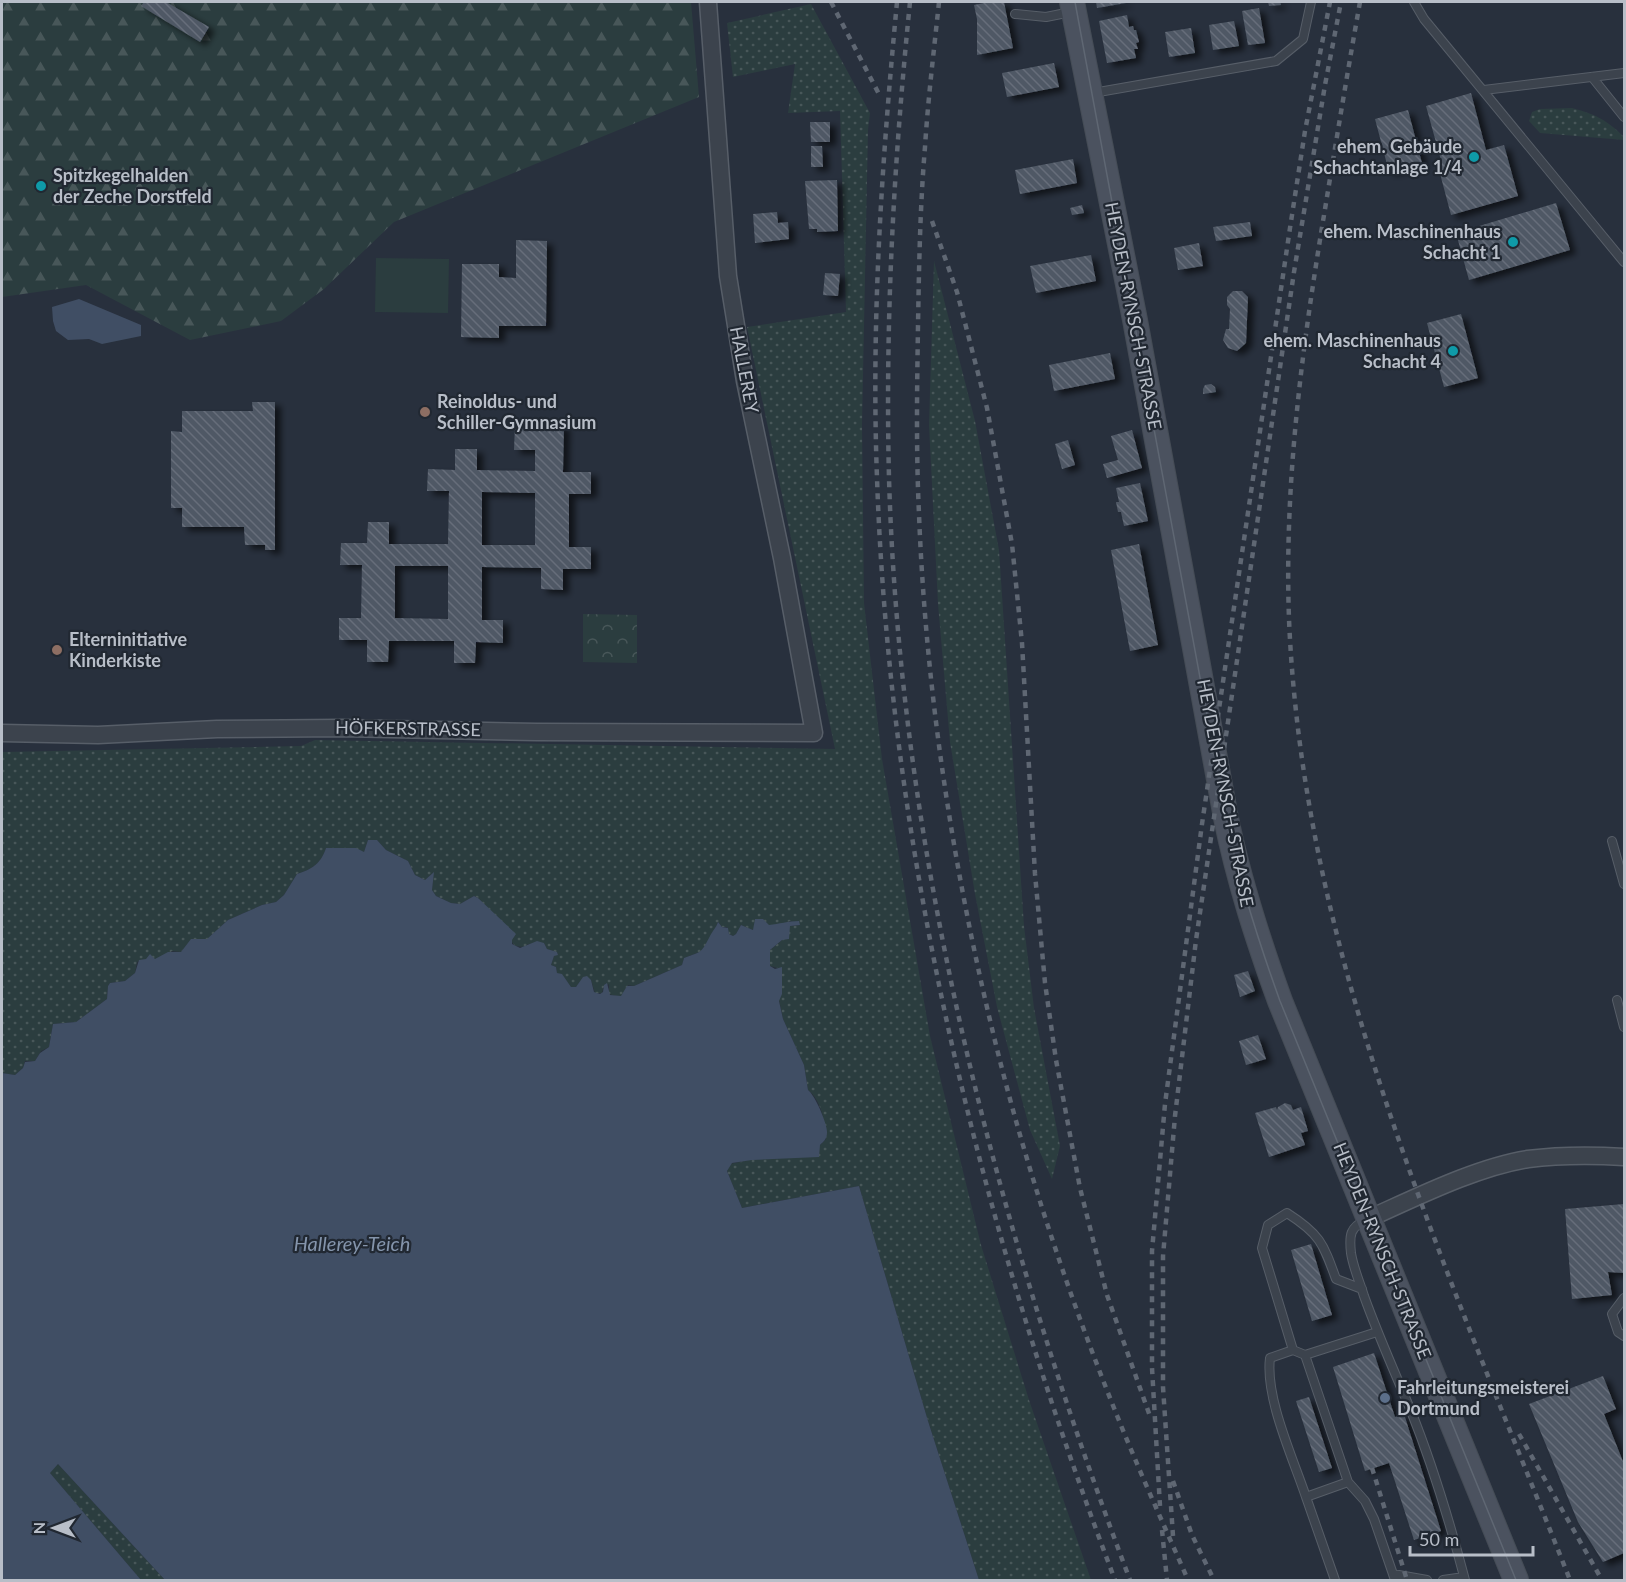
<svg xmlns="http://www.w3.org/2000/svg" width="1626" height="1582" font-family="Lato,sans-serif">
<style>
.grass{fill:url(#grass-dots)}
.forest{fill:url(#forest-firs)}
.park{fill:url(#park-crowns)}
.pitch{fill:#2b3d3f}
.water{fill:#404e64}
.building{fill:url(#building-back-hatch);fill-rule:evenodd;filter:url(#shadow)}
.lines{fill:none;stroke-linecap:round;stroke-linejoin:round}
.service-casing{stroke:#575e68;stroke-width:10}
.minor-casing{stroke:#575e68;stroke-width:19}
.secondary-casing{stroke:#454c56;stroke-width:26}
.service{stroke:#3c434d;stroke-width:8}
.minor{stroke:#3c434d;stroke-width:16}
.secondary{stroke:#4b525f;stroke-width:24}
.tram{stroke:#5f6773;stroke-width:1.5}
.rail{stroke:#5f6773;stroke-width:4.5;stroke-dasharray:6 6;stroke-linecap:butt}
.culture-dot{fill:#0f9aa8;stroke:#212832;stroke-width:2}
.education-dot{fill:#8d6e63;stroke:#212832;stroke-width:2}
.service-dot{fill:#5c6f8a;stroke:#212832;stroke-width:2}
.labels{text-anchor:middle;stroke-width:4.5;stroke-linejoin:round;paint-order:stroke}
.poi-label{font-size:18px;font-weight:bold;fill:#b8bec8;stroke:#212832;text-anchor:start}
.street-label{font-size:18px;fill:#b8bec8;stroke:#212832}
.water-label{font-size:20px;font-style:italic;fill:#8494ab;stroke:#212832}
</style>
<defs>
<pattern id="grass-dots" width="8" height="8" patternUnits="userSpaceOnUse" patternTransform="scale(1.5)"><rect width="8" height="8" fill="#2b3d3f"/><path d="M2 2h.1M6 6h.1" fill="none" stroke="#485759" stroke-width="1.8" stroke-linecap="round"/></pattern>
<pattern id="forest-firs" width="22" height="20" patternUnits="userSpaceOnUse" patternTransform="scale(1.5)"><rect width="22" height="20" fill="#2b3d3f"/><path d="M5 1l3.5 6h-7zM16 11l3.5 6h-7z" fill="#485759"/></pattern>
<pattern id="park-crowns" width="20" height="18" patternUnits="userSpaceOnUse" patternTransform="scale(1.5)"><rect width="20" height="18" fill="#2b3d3f"/><path d="M2 6a3 3 0 1 1 6 0M12 15a3 3 0 1 1 6 0" fill="none" stroke="#485759"/></pattern>
<pattern id="building-back-hatch" width="6" height="6" patternUnits="userSpaceOnUse" patternTransform="scale(1.5)"><rect width="6" height="6" fill="#4f5865"/><path d="M-1 5l2 2M0 0l6 6M5-1l2 2" fill="none" stroke="#666e7a"/></pattern>
<filter id="shadow"><feDropShadow dx="6" dy="4" stdDeviation="3" flood-color="#0009"/></filter>
</defs>
<rect width="100%" height="100%" fill="#28303d"/>
<path class="grass" d="M811,4L870,113L868,130L862,425L864,603L882,759L930,1036L981,1245L1029,1400L1091,1580H979L928,1421L859,1186L742,1208L727,1171L730,1164L820,1145L826,1139C826,1125 821,1099 808,1090L804,1065L783,1019L779,1000L778,968L770,966V950L782,940L790,926L800,925L790,921C778,927 765,925 752,930L741,925L736,934L733,936L729,934L727,927H722L718,922C715,931 708,943 702,951L684,958L682,965L634,986L628,985L622,996H616L609,994V984L603,988L602,993H595L591,980L584,977L576,987H571L562,975L557,973L556,967L551,965L554,956L558,953L547,949L544,943L528,944L525,947L515,946L478,898L474,896L460,904L451,903L436,896L432,890L433,873L425,880L415,875L408,861L386,850L377,840H368L364,852L326,848C321,863 313,869 297,874L284,895L276,902L262,905L228,920L207,940L194,939L181,952L172,951L159,959L140,960L137,962L135,973L125,981L110,983L108,986L107,999L76,1022L53,1024L49,1047L41,1051L35,1061H25L23,1068L15,1075L2,1073V752L301,746L315,740L835,749L747,327L846,312L840,111L788,113L795,64L733,77L727,23Z
M1572,108C1595,114 1607,120 1624,137V140L1540,133L1529,121L1532,112L1540,109Z
M934,261L975,421L999,550L1024,926L1034,1008L1060,1146L1052,1179L1030,1130L997,1007L975,894L950,742L938,604L929,425Z
M58,1464L165,1580H141L49,1472Z"/>
<path class="forest" d="M2,2H691L699,97L394,222L324,289L281,321L190,340L86,285L2,297Z"/>
<path class="park" d="M583,614L637,615V663L583,662Z"/>
<path class="pitch" d="M376,258L449,259L448,313L375,312Z"/>
<path class="water" d="M79,299L141,325V336L102,344L89,339L68,340L56,331L53,321L52,307Z
M368,840H377L386,850L408,861L415,875L425,880L434,872L432,890L436,896L451,903L460,904L474,896L478,898L516,934L512,940V944L520,948L537,941L544,943L547,949L557,952L558,955L554,956L551,965L556,967L557,973L562,974L571,987H576L583,977L587,976L591,980L594,992L600,994L603,992L604,985L607,983L610,995L621,996L627,986H634L682,965L684,958C703,951 701,953 710,936C713,930 716,928 718,922L722,927L728,928L729,934L733,936L736,934L741,925L753,930L755,919H763L769,925C779,924 788,921 799,921L800,925L790,926L789,939L782,940L770,950V966L775,969L782,967V994L779,1001L783,1019L804,1065L808,1090C815,1095 828,1125 827,1133C827,1139 823,1142 820,1145L819,1157L752,1160L732,1163L727,1171L742,1208L859,1186L928,1421L979,1580H165L58,1464L50,1473L141,1580H2V1073L15,1075L23,1068L25,1062L35,1061L40,1053L49,1047L53,1024L76,1022L107,999L108,986L110,983L125,981L135,973L139,960L146,959L150,954L155,959L168,952H181L191,939H207L228,920L262,905L276,902L284,895L297,874C313,869 321,863 326,848H356L364,852Z"/>
<path class="building" d="M144,2H166L209,27L200,42L141,6Z
M989,2H1004L1013,48L977,55V19L974,5Z
M1096,2H1126V3L1097,8Z
M1268,2H1280L1281,5L1269,6Z
M1259,8L1265,43L1248,45L1242,11Z
M1127,15L1129,27L1133,26L1134,30H1136L1139,42L1136,43L1138,49H1134L1136,58L1107,63L1099,21Z
M1234,21L1239,46L1213,50L1209,25Z
M1191,28L1195,53L1169,57L1165,32Z
M1054,63L1059,87L1007,97L1002,73Z
M1471,93L1486,150L1504,145L1518,196L1451,215L1438,166L1442,164L1426,106Z
M1408,110L1422,163L1389,172L1375,119Z
M810,122H830V142H811Z
M811,146H822L823,167H811Z
M1073,159L1077,183L1020,194L1015,170Z
M837,180L838,231L817,232V229H809L805,181Z
M1556,203L1570,250L1469,280L1456,233Z
M1082,205L1084,213L1072,215L1070,208Z
M777,212L778,223L788,222L789,239L755,243L753,214Z
M1250,222L1252,236L1216,241L1213,227Z
M516,240L547,241L546,326H499V338L461,337L462,264H499V277L516,278Z
M1199,243L1203,266L1178,270L1174,248Z
M1091,255L1096,281L1036,293L1030,266Z
M825,273L840,274L838,296L823,295Z
M1233,291H1242L1248,297L1246,343L1237,351L1228,348L1223,340L1226,329H1229L1230,309L1227,305V297Z
M1461,314L1478,378L1444,387L1427,323Z
M1110,353L1115,379L1054,391L1049,365Z
M1211,384L1215,387L1216,392L1203,394V389L1205,385Z
M252,402H275V550H265V545H245L244,527H182V508H171V431L182,432V411H253Z
M515,425H564L563,472H591V494H569V547H591V569H563V590L541,589V568L482,567V620H503V643L476,642L475,663H454V641H389L388,662H367V640H339V618H361L362,565H340L341,543H367L368,522H389V544H448L449,491H427L428,469L455,470V449H477V470L535,471V450H514ZM482,492L535,493V545H482ZM395,566H448V619L395,618Z
M1132,430L1142,468L1107,478L1103,464L1118,460L1111,436Z
M1068,440L1075,465L1062,469L1055,444Z
M1140,483L1148,521L1124,526L1121,512H1118L1116,502H1119L1116,488Z
M1139,544L1158,645L1130,651L1111,550Z
M1248,971L1255,991L1240,997L1234,975Z
M1258,1035L1266,1059L1246,1065L1239,1041Z
M1285,1103L1291,1105L1293,1110L1301,1107L1308,1131L1301,1133L1305,1145L1269,1157L1255,1113L1276,1107L1277,1110L1278,1107Z
M1624,1204V1273L1608,1272L1612,1295L1572,1299L1565,1209Z
M1311,1244L1332,1315L1312,1321L1291,1250Z
M1374,1353L1395,1417L1404,1414L1441,1531L1414,1540L1389,1463L1365,1471L1333,1367Z
M1603,1376L1616,1409L1604,1414L1624,1464V1553L1603,1562L1578,1522L1529,1404Z
M1309,1397L1332,1468L1319,1472L1296,1401Z"/>
<g class="lines">
<defs>
<path id="service" d="M1414,2L1424,19L1624,262
M1015,14L1046,17L1071,12
M1592,77L1624,117
M1484,90L1624,73
M1093,93L1276,61L1303,39L1311,2
M1612,841L1624,884
M1617,1000L1624,1027
M1366,1220C1350,1227 1349,1235 1351,1253C1353,1267 1360,1283 1364,1296C1378,1335 1395,1373 1411,1411C1433,1466 1450,1523 1465,1580
M1624,1298L1612,1314L1618,1332L1624,1336
M1293,1350L1262,1248L1268,1225L1287,1213C1320,1234 1323,1243 1336,1279L1362,1289
M1305,1355L1348,1482L1306,1497C1293,1458 1265,1398 1270,1358L1293,1350L1305,1355L1377,1332
M1348,1482L1365,1501L1374,1519L1395,1580
M1306,1497L1335,1580
M1393,1574L1427,1580
M1443,1580L1464,1577"/>
<path id="minor" d="M2,733L98,735L217,729L342,728L537,732L814,733L782,558L745,381L728,276L708,2
M1370,1218C1417,1197 1477,1167 1528,1159C1560,1155 1592,1155 1624,1157"/>
<path id="secondary" d="M1072,2L1135,320L1226,818C1239,882 1258,940 1280,1001L1516,1580"/>
</defs>
<use href="#service" class="service-casing"/>
<use href="#minor" class="minor-casing"/>
<use href="#secondary" class="secondary-casing"/>
<use href="#service" class="service"/>
<use href="#minor" class="minor"/>
<use href="#secondary" class="secondary"/>
<path class="tram" d="M1075,2L1226,818C1239,882 1258,940 1280,1001L1516,1580"/>
<path class="rail" d="M831,2L880,96
M897,2C882,160 871,319 877,478C890,856 981,1228 1115,1580
M910,2C894,160 885,319 889,478C900,856 997,1229 1130,1580
M939,2C934,50 928,99 925,147C920,207 919,267 918,326C917,389 916,451 919,514C926,695 954,877 998,1053C1028,1173 1068,1293 1114,1408C1137,1466 1163,1523 1188,1580
M1360,2C1348,69 1337,136 1326,203C1303,341 1284,479 1289,619C1303,958 1447,1269 1570,1580
M932,221L957,292L987,408L1012,544L1022,643L1035,874L1045,983L1056,1060L1080,1188L1107,1295L1151,1419
M1519,1434L1602,1580
M1372,1468L1407,1580
M1173,1481L1192,1535L1214,1580
M1160,1506L1152,1368V1251L1165,1104L1202,824L1290,228L1305,131L1330,2
M1162,1530L1167,1580
M1173,1536L1163,1387V1256L1175,1116L1196,940L1294,272L1325,85L1341,2"/>
</g>
<g class="culture-dot">
<circle cx="1474" cy="157" r="6"/>
<circle cx="41" cy="186" r="6"/>
<circle cx="1513" cy="242" r="6"/>
<circle cx="1453" cy="351" r="6"/>
</g>
<g class="education-dot">
<circle cx="425" cy="412" r="6"/>
<circle cx="57" cy="650" r="6"/>
</g>
<circle class="service-dot" cx="1385" cy="1398" r="6"/>
<g class="labels">
<g class="poi-label">
<text x="1462" y="153" text-anchor="end">ehem. Gebäude<tspan x="1462" dy="21">Schachtanlage 1/4</tspan></text>
<text x="53" y="182">Spitzkegelhalden<tspan x="53" dy="21">der Zeche Dorstfeld</tspan></text>
<text x="1501" y="238" text-anchor="end">ehem. Maschinenhaus<tspan x="1501" dy="21">Schacht 1</tspan></text>
<text x="1441" y="347" text-anchor="end">ehem. Maschinenhaus<tspan x="1441" dy="21">Schacht 4</tspan></text>
<text x="437" y="408">Reinoldus- und<tspan x="437" dy="21">Schiller-Gymnasium</tspan></text>
<text x="69" y="646">Elterninitiative<tspan x="69" dy="21">Kinderkiste</tspan></text>
<text x="1397" y="1394">Fahrleitungsmeisterei<tspan x="1397" dy="21">Dortmund</tspan></text>
</g>
<g class="street-label">
<text transform="translate(1133 316) rotate(79)" y="6">HEYDEN-RYNSCH-STRASSE</text>
<text transform="translate(744 370) rotate(79)" y="6">HALLEREY</text>
<text transform="translate(408 729) rotate(1)" y="6">HÖFKERSTRASSE</text>
<text transform="translate(1225 793) rotate(79)" y="6">HEYDEN-RYNSCH-STRASSE</text>
<text transform="translate(1382 1251) rotate(68)" y="6">HEYDEN-RYNSCH-STRASSE</text>
</g>
<g class="water-label">
<text x="352" y="1251">Hallerey-Teich</text>
</g>
</g>
<rect width="1626" height="1582" fill="none" stroke="#b8bec8" stroke-width="6"/>
<g transform="translate(54 1528) rotate(270)" stroke="#212832" stroke-width="4.5" paint-order="stroke">
<path d="M0-4.5L10 22L0 15L-10 22Z" fill="#b8bec8"/>
<text y="-9" font-size="16" font-weight="bold" text-anchor="middle" fill="#b8bec8">N</text>
</g>
<path d="M1410 1546v9h123v-9" fill="none" stroke="#b8bec8" stroke-width="3"/>
<text x="1419" y="1546" font-size="18" fill="#b8bec8" stroke="#212832" stroke-width="4.5" paint-order="stroke">50 m</text>
</svg>
